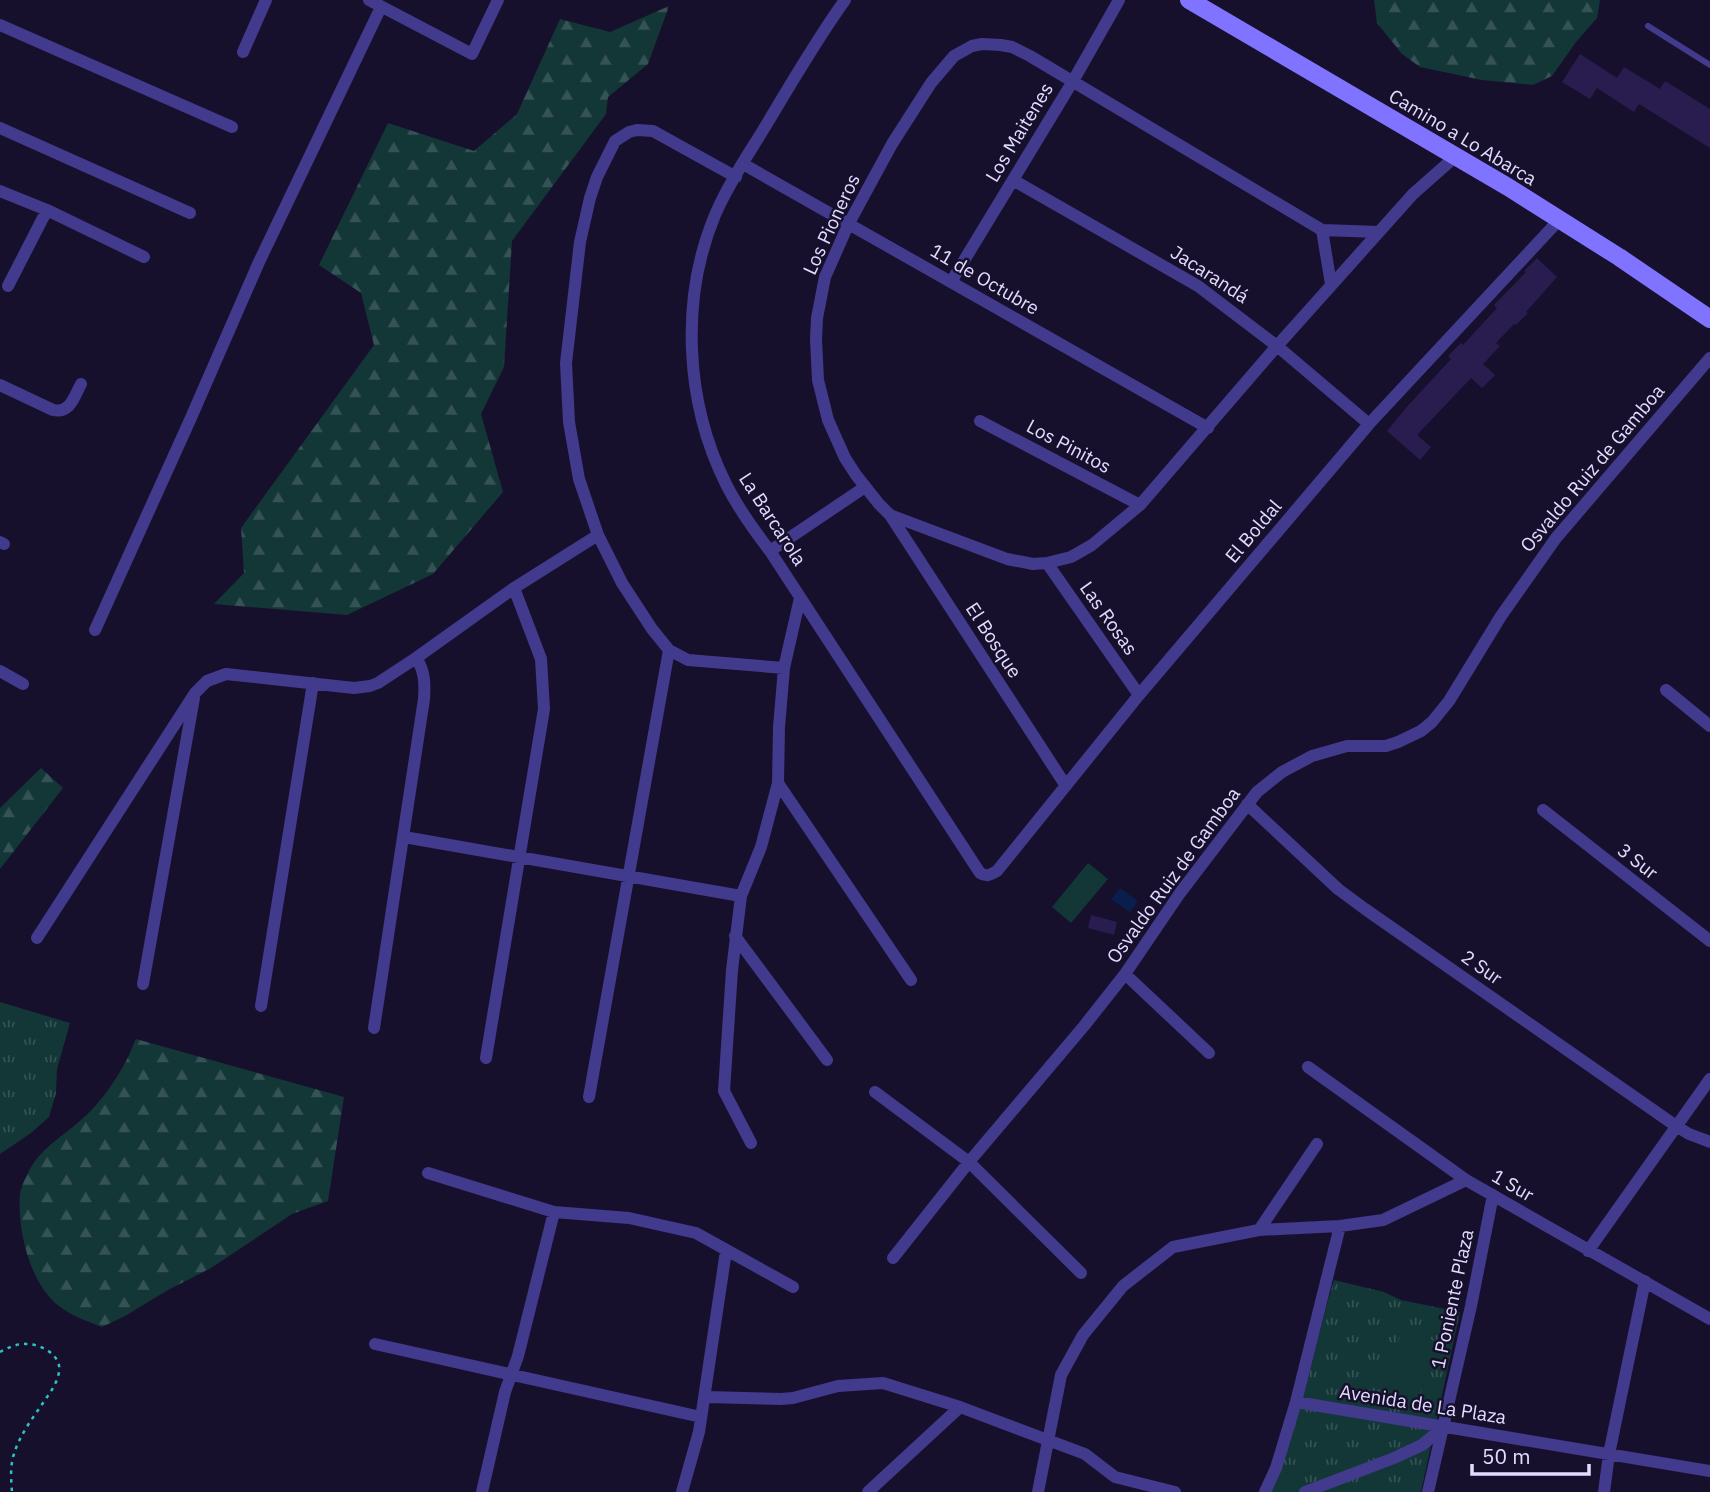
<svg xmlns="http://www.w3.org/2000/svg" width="1710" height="1492" font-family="'IBM Plex Sans',sans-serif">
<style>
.grass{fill:url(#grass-tufts)}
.forest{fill:url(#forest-firs)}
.garden{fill:#133637}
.water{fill:#091e4d}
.building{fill:#291c4f}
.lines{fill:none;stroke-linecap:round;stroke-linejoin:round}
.path{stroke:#2cc3c3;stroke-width:2.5;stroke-dasharray:3.5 5;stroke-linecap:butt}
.lane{stroke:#423a8d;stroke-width:6}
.street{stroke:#423a8d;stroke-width:12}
.secondary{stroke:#7f73ff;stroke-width:18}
.labels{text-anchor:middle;stroke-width:5;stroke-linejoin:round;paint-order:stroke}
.street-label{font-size:19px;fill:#e2dcff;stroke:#17102d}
</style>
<defs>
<pattern id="grass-tufts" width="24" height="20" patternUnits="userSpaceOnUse" patternTransform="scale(1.75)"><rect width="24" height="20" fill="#133637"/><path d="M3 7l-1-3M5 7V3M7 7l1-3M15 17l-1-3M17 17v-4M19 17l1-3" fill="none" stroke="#355255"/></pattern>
<pattern id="forest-firs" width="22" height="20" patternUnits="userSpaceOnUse" patternTransform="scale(1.75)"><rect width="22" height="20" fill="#133637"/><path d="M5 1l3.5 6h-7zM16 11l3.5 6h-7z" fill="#355255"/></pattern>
</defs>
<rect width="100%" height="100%" fill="#17102d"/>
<path class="grass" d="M0,1002L70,1023L57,1069L56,1093L49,1117L31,1133L0,1154Z
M1334,1280L1384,1292L1401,1300L1460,1312L1421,1492H1270C1301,1426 1313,1349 1334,1280Z"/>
<path class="forest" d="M1374,0H1600L1597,18L1576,42L1552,76L1533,85L1482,80L1420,67L1402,54L1377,23Z
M669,6L648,64L608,97L606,114L512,241L504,367L481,414L503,492L433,574L347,615L214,604L244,573L241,528L374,345L361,293L319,265L388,123L474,151L517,114L560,19L610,32Z
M41,768L63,788L0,869V808Z
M136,1039L344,1097L328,1201L292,1214L211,1268L168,1290L125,1316L102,1327C86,1321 72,1316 59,1306C30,1284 17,1230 20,1194C21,1187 26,1176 30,1169C42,1147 65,1135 83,1118C100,1103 114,1083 125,1063C129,1056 132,1047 136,1039Z"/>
<path class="garden" d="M1088,863L1108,879L1071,923L1052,907Z
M1403,1329L1439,1343L1418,1399L1381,1385Z"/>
<path class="water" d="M1120,888L1138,901L1130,912L1111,899Z"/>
<path class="building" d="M1580,54L1617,78L1624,67L1660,89L1665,81L1710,109V148L1639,104L1634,112L1597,88L1590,99L1562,82Z
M1537,258L1557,277L1526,312L1528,313L1516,325L1514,324L1496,343L1500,346L1483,364L1495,375L1482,388L1471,378L1417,435L1431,447L1420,460L1387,431L1405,409L1451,359L1448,356L1461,343L1463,345L1497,308L1494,305L1526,272L1524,271Z
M1091,915L1117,922L1114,935L1088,928Z"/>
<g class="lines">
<path class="path" d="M0,1352C7,1348 18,1343 26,1344C41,1344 62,1355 59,1372C57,1385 48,1395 41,1406C31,1420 19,1437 14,1454C10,1465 11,1480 12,1492"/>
<path class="lane" d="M1648,26L1710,65"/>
<path class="street" d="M369,0L472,54L498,0
M845,0C817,39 793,80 768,122C750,152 729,182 715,215C680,299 685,402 726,484C738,508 753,529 770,551L980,873C987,877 990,875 997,871L1139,695L1369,424L1560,219
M0,25L232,127
M243,52L266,0
M0,128L190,213
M743,164L1208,428
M736,177L653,131L637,130L629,132L615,141L597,177L590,198L580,242L566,363L569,422L579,479L598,535L622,583L652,629L669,650L688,660L784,668
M1013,180L1198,286L1277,346L1369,424
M0,191L47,210L144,257
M1322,230L1331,284
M1379,232L1322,230L1030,56L1012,47L1001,45L982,44L972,46L954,56L931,83L892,144L848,225L825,277L817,318L816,339L818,380L828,420L845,458L856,475L879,504L890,515L1007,559L1033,564L1047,563L1071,557L1092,545L1140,505L1277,346L1413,194L1456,156
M951,282L1073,81L1119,0
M8,286L47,210
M0,385L53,410C70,414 74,397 81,384
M980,421L1140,505
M890,515L1066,786
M0,542L4,544
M770,551L865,487
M1047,563L1139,695
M95,630L190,420L259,262L381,7
M0,671L23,684
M1666,690L1710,726
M778,783L911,980
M1247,804L1338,889L1365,909L1676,1126L1689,1134L1710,1142
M1543,810L1710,941
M404,837L741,896
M735,936L827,1060
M37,938L195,693L207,681L226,674L354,688L370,686L378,683L416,658L514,588L598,535
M1125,974L1209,1053
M143,984L194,698
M261,1006L313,683
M374,1028L424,699C425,684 425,671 416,658
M486,1058L544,709L541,659L514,588
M1308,1067L1466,1180L1710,1319
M875,1092L969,1162L1081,1273
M589,1097L669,650
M751,1143L724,1091L732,970L741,896L761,847L778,783L779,727L784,668L800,598
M428,1173L554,1212L629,1218L696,1233L793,1287
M1259,1230L1317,1144
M1588,1251L1710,1079
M893,1258L969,1162L1084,1026L1125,974L1180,893L1257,792L1282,772L1312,756L1347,746H1386L1398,742L1421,731L1432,722L1449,701L1501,616L1556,538L1710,358
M375,1344L701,1417
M705,1397L781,1399L793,1398L838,1386L883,1383L960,1407L1085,1454L1115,1477L1175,1492
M1296,1402L1710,1471
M482,1492L505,1392L518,1356L554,1212
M682,1492L699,1432L726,1251
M868,1492L960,1407
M1038,1492L1061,1375L1083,1335L1123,1286L1173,1247L1259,1230L1340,1226L1383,1220L1466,1180
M1265,1492L1276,1468L1296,1402L1340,1226
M1305,1492L1394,1458L1422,1445L1444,1427
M1428,1492L1471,1306L1493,1195
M1604,1492L1609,1454L1645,1281"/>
<path class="secondary" d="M1189,0L1508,187L1619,257L1710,319"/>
</g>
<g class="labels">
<g class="street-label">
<text transform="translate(1019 132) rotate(-59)" y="7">Los Maitenes</text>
<text transform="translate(1463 137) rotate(31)" y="7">Camino a Lo Abarca</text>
<text transform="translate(831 224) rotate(-65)" y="7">Los Pioneros</text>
<text transform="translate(1210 274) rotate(33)" y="7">Jacarandá</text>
<text transform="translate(985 279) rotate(30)" y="7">11 de Octubre</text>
<text transform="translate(1069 446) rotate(28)" y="7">Los Pinitos</text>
<text transform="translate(1592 468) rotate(-50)" y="7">Osvaldo Ruiz de Gamboa</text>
<text transform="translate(773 519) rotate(57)" y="7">La Barcarola</text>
<text transform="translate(1253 531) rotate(-50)" y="7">El Boldal</text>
<text transform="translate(1109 618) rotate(55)" y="7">Las Rosas</text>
<text transform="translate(994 640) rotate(57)" y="7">El Bosque</text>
<text transform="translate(1638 861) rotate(38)" y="7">3 Sur</text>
<text transform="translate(1173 875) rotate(-54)" y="7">Osvaldo Ruiz de Gamboa</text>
<text transform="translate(1482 967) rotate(35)" y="7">2 Sur</text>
<text transform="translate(1513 1185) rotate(30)" y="7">1 Sur</text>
<text transform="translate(1452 1299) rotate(-78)" y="7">1 Poniente Plaza</text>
<text transform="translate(1423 1404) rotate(9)" y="7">Avenida de La Plaza</text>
</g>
</g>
<path d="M1472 1464v10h117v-10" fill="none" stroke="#e2dcff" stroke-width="3.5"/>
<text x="1482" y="1464" font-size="21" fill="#e2dcff" stroke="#17102d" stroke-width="5" paint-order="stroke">50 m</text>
</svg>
